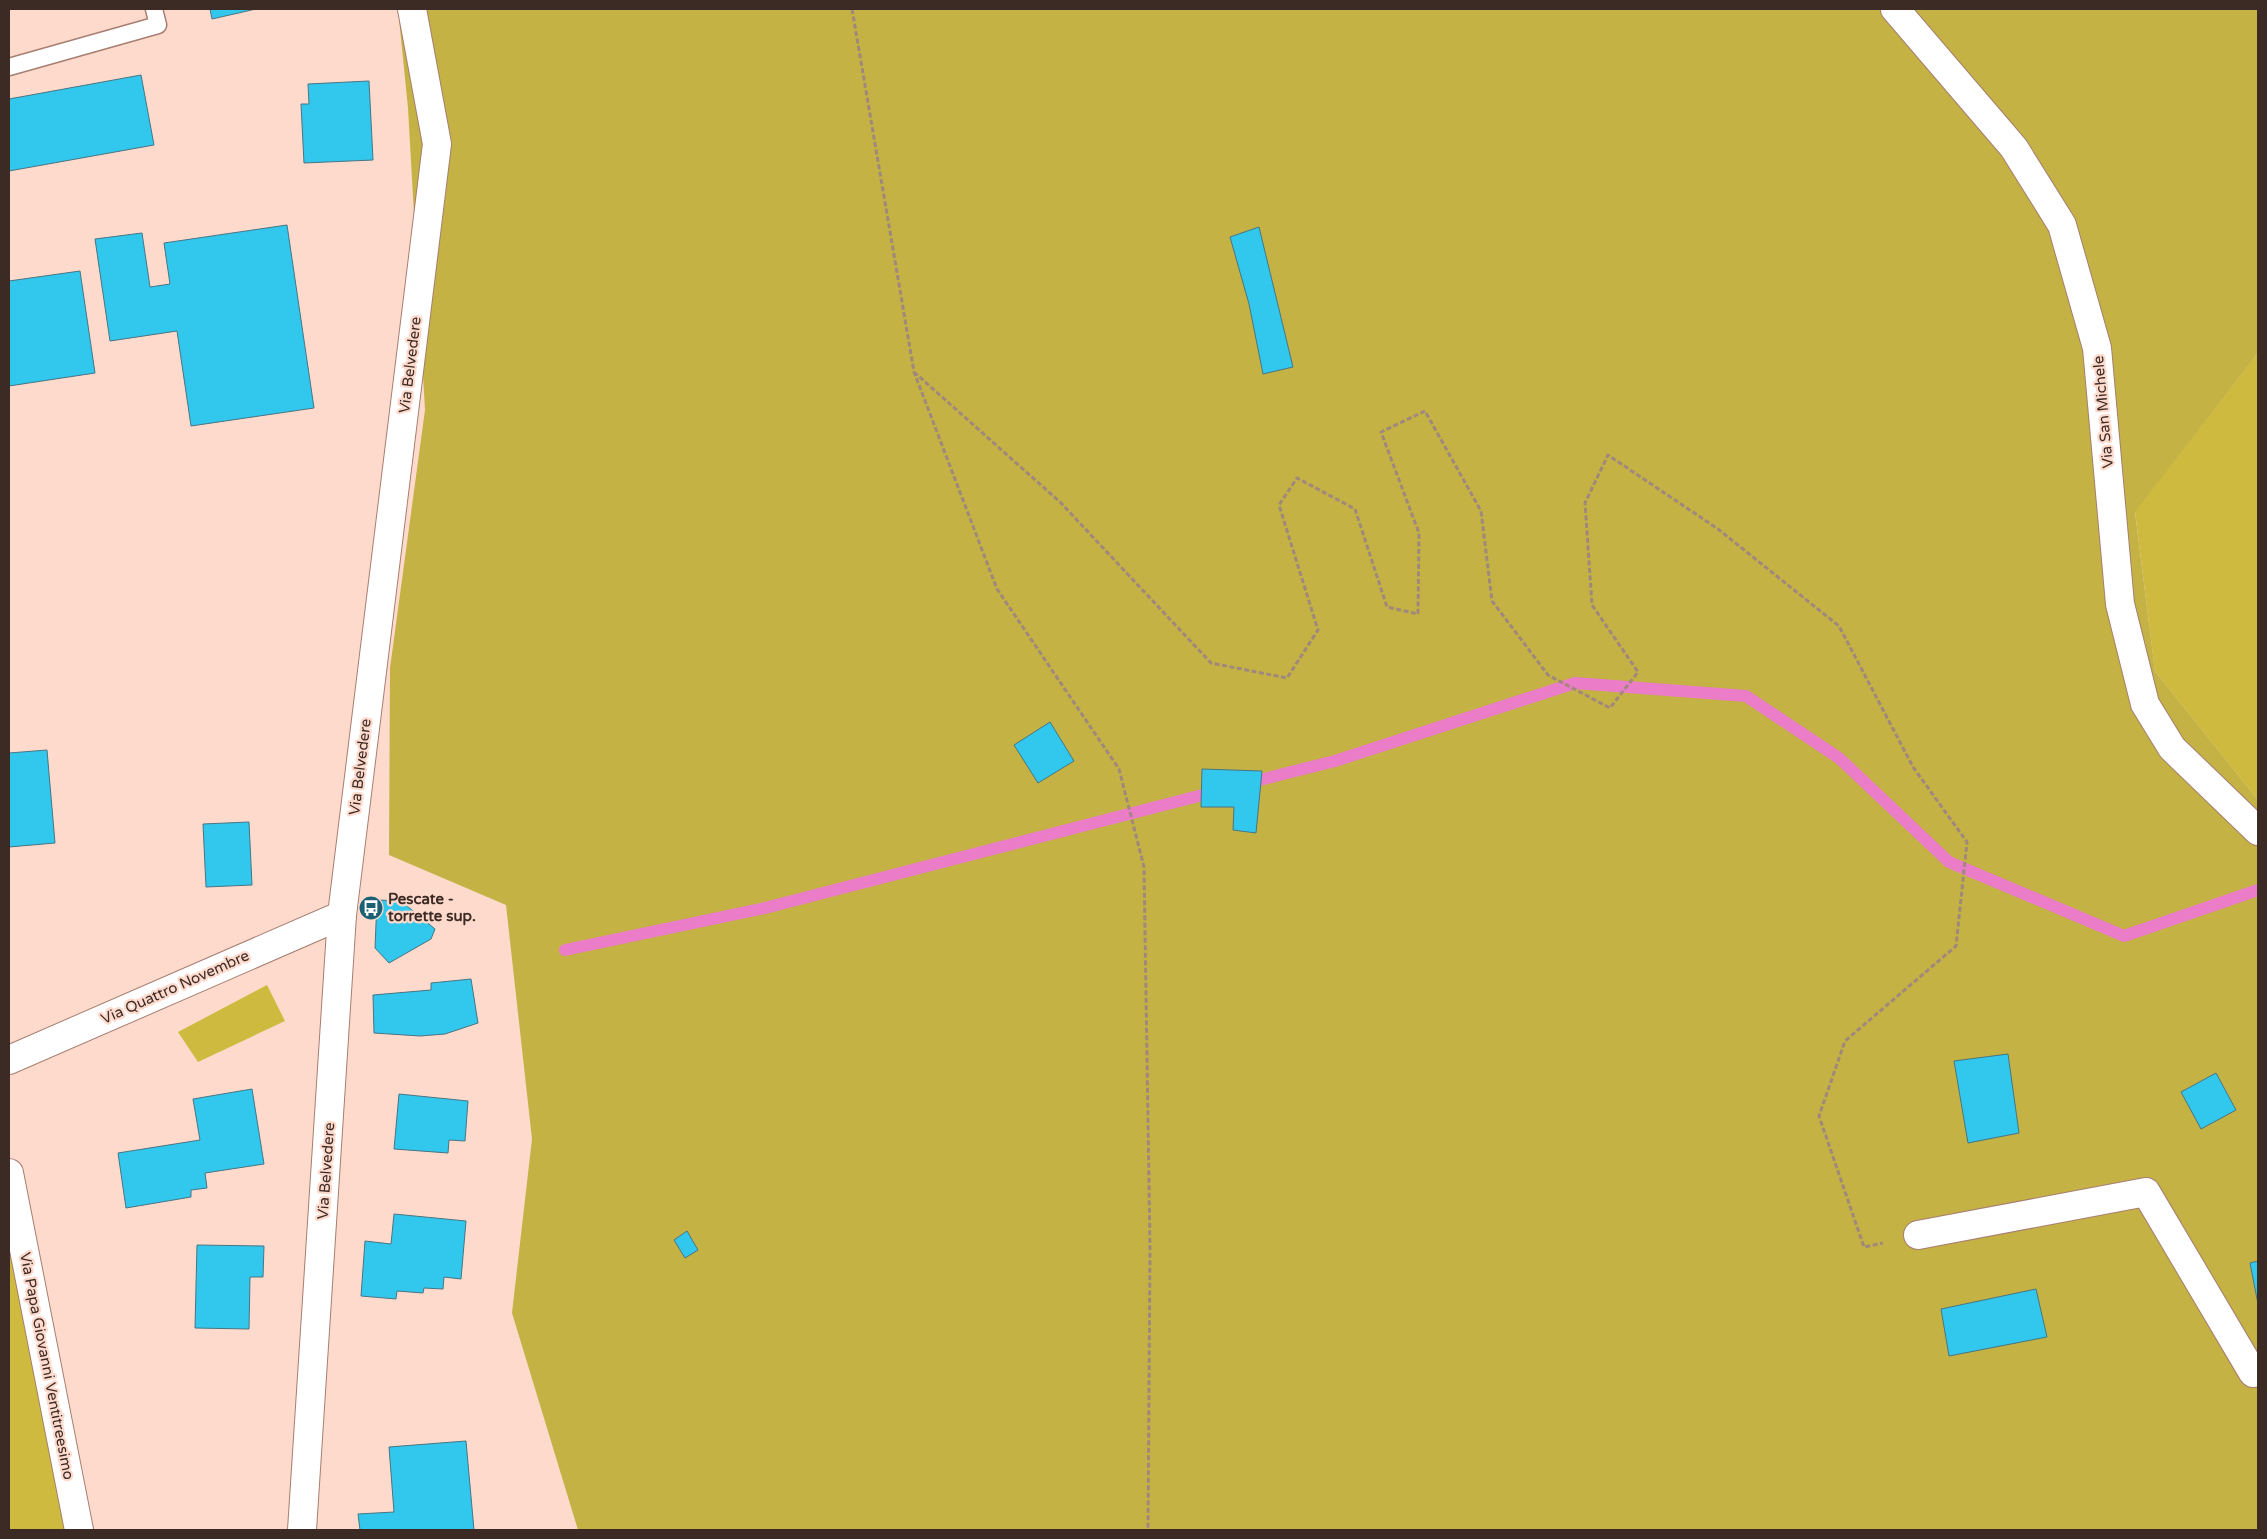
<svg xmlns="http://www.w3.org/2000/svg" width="2267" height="1539" font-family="'Varela Round',sans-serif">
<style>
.green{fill:#ceba3e}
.forest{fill:#c4b245}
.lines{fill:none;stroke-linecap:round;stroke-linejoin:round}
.stream{stroke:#ea7cc8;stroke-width:12}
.building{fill:#32c7ed;stroke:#477583}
.lane-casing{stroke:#a77e70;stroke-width:19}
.street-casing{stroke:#a77e70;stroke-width:30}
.secondary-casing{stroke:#a77e70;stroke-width:30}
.path{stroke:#a2877d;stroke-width:3;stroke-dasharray:5 2.5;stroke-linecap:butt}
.lane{stroke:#fff;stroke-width:16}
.street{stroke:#fff;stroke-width:28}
.secondary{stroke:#fff;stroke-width:28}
.labels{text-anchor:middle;stroke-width:4.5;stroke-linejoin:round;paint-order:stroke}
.street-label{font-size:15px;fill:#3c2b25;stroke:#fedacd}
.poi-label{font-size:15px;font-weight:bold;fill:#3c2b25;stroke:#fedacd;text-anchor:start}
</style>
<rect width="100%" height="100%" fill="#fedacd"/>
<path class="green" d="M2258,353V800L2155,671L2135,511Z
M267,985L285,1021L198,1062L178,1032Z
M9,1223L70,1530H9Z"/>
<path class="forest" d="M398,9H2258V353L2135,512L2155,671L2258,800V1530H578L512,1313L532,1139L506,905L389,855L390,668L425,410L408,108Z"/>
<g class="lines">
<path class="stream" d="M1244,784L1335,761L1575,683L1746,696L1839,758L1949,862L2124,936L2258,890
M565,950L765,908L1218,791"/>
</g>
<path class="building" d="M210,9H256L212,19Z
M141,75L154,145L9,171V99Z
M369,81L373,160L304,163L301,104H309L308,84Z
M287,225L314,408L191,426L177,331L110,341L95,239L142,233L150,287L170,284L164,243Z
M1259,227L1293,367L1263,374L1249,304L1230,237Z
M80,271L95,373L9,386V281Z
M1050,722L1074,761L1038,783L1014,745Z
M47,750L55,843L9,847V753Z
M1202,769L1262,771L1256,833L1233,830L1234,807H1201Z
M249,822L252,885L206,887L203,824Z
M377,900L401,901L435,929L431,939L389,963L375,948Z
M471,979L478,1023L445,1034L420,1036L374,1033L373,995L431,990V983Z
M2008,1054L2019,1133L1968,1143L1954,1061Z
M2216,1073L2236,1110L2201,1129L2181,1092Z
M252,1089L264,1164L205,1173L207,1188L191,1190V1197L126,1208L118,1153L200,1140L193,1099Z
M399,1094L468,1101L465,1141L449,1140L448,1153L394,1149Z
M394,1214L466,1221L461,1279L444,1277L443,1289L424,1288L423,1293L397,1291L396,1299L361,1296L365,1241L391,1244Z
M687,1231L698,1250L685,1258L674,1240Z
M197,1245L264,1246L263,1277H250L249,1329L195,1328Z
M2258,1261V1304L2250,1263Z
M2036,1289L2047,1337L1949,1356L1941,1309Z
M466,1441L474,1530H360L358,1514L394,1512L389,1447Z"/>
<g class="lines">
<defs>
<path id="lane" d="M9,67L158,25L154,9"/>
<path id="street" d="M1895,9L2014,148L2062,225L2097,348L2120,604L2145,704L2172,748L2258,831
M9,1060L342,915
M9,1173L79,1530
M1918,1235L2146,1192L2253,1373L2258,1372"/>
<path id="secondary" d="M302,1530L342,915L437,144L412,9"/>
</defs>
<use href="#lane" class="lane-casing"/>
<use href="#street" class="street-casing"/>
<use href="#secondary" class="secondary-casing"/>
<path class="path" d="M852,9L914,372L997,589L1119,769L1144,867L1150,1248L1148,1530
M914,372L1060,502L1211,663L1287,678L1318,630L1279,505L1297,478L1355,509L1387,607L1418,614L1419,533L1381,432L1425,411L1481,511L1492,601L1548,675L1610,708L1638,672L1592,605L1585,503L1608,455L1718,529L1839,626L1913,767L1967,842L1956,946L1845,1041L1819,1116L1864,1247L1883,1243"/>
<use href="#lane" class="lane"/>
<use href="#street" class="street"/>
<use href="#secondary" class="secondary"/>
</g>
<defs>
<symbol id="bus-disc" viewBox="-11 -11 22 22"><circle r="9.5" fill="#1c6073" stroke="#fedacd"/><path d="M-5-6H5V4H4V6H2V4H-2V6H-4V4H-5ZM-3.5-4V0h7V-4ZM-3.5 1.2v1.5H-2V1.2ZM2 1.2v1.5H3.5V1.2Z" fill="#fff"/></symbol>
</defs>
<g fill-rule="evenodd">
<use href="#bus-disc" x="357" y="894" width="28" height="28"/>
</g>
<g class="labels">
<g class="street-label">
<text transform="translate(410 365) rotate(-83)" y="5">Via Belvedere</text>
<text transform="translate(2103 412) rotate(-95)" y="5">Via San Michele</text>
<text transform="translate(360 767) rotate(-83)" y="5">Via Belvedere</text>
<text transform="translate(175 987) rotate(-24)" y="5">Via Quattro Novembre</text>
<text transform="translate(326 1171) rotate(-86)" y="5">Via Belvedere</text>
<text transform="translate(47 1366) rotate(79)" y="5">Via Papa Giovanni Ventitreesimo</text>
</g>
<g class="poi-label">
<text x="388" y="904">Pescate -<tspan x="388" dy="17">torrette sup.</tspan></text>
</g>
</g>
<rect width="2267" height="1539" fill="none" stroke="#3c2b25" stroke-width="20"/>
</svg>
